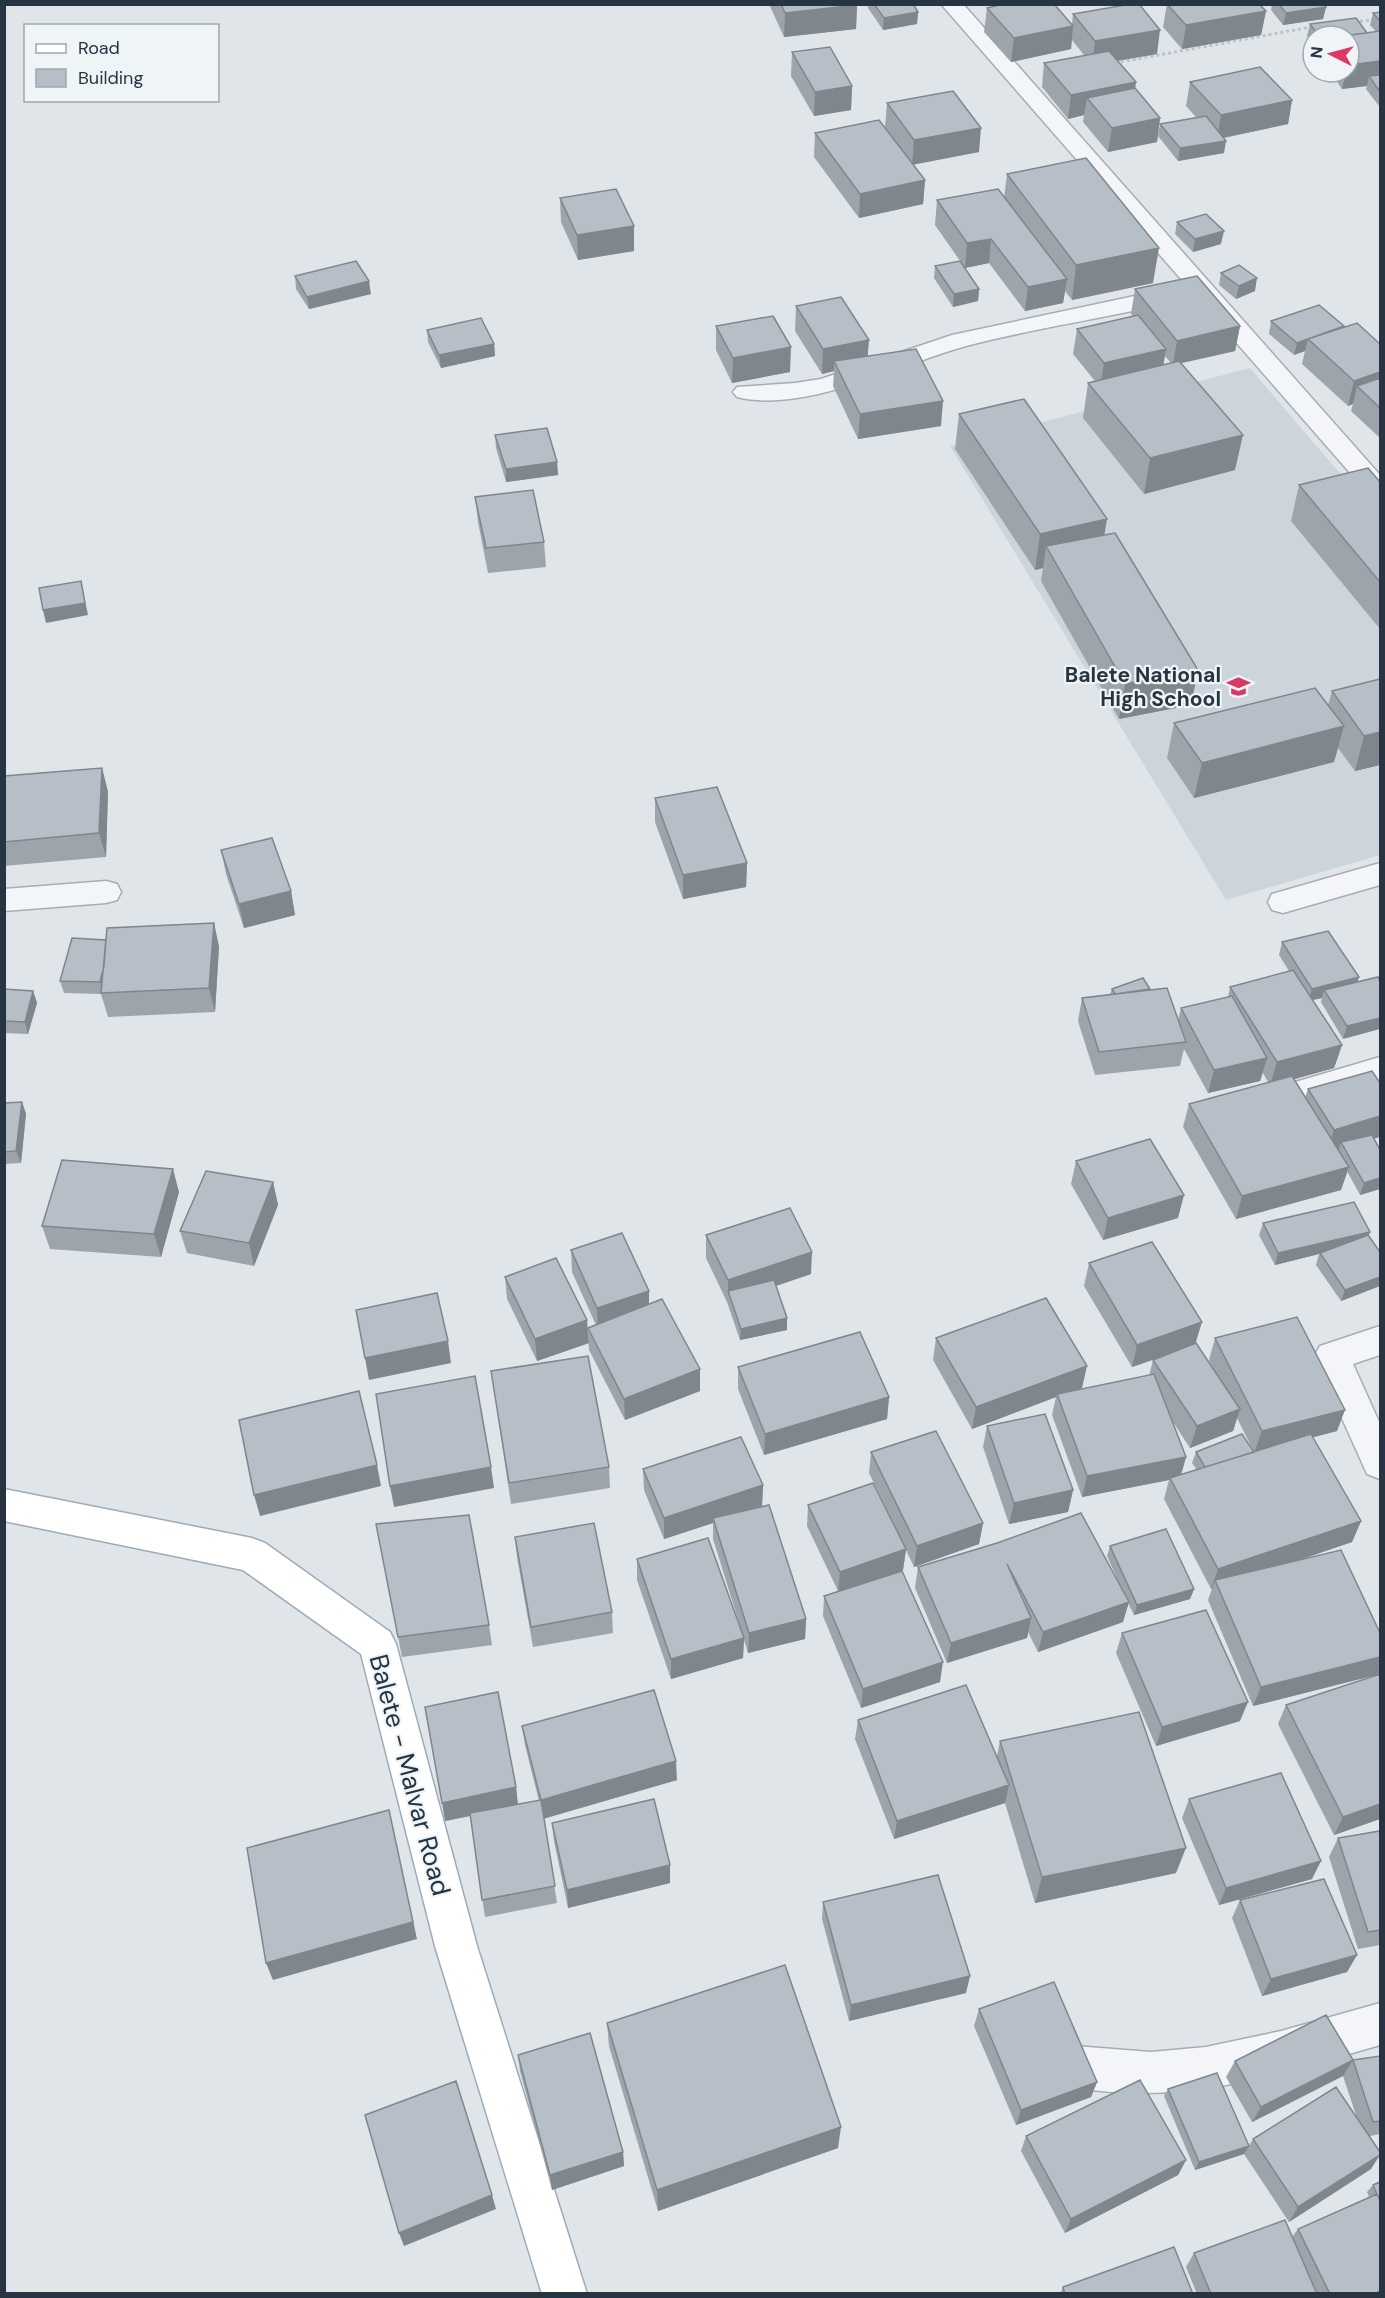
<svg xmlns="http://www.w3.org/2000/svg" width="1385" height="2298" font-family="'DM Sans',sans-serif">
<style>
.built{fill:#cdd5dc}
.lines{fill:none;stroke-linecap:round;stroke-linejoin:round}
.minor-casing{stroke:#a5adb5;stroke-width:3}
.major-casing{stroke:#9eabb7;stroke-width:3}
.path{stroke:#bec3c9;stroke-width:3;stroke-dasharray:3 3;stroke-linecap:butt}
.minor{fill:#f3f5f8;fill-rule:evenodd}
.major{fill:#fff;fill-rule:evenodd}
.wall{fill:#9da4ac;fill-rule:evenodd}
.shaded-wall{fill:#7f868c}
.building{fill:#b6bfc8;stroke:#7f868c;stroke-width:1.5}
.labels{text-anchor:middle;stroke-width:4.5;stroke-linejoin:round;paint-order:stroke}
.poi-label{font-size:21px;font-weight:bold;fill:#273543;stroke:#eff4f7;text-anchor:end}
.near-street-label{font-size:26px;fill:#273543;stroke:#eff4f7}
</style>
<rect width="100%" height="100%" fill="#e0e5ea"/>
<path class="built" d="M1250,368L1380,520V855L1226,900L950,446Z"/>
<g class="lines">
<defs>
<path id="minor" d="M941,4H963L1380,475V499L1371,497Z
M1177,287L1186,289L1189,294L1186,299C1113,317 1039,327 966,346C900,364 805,414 737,397L733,392L737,387L795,383L821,379L952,335Z
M1380,863V885L1283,913L1272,910L1268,902L1272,894Z
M106,881L117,884L121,892L117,900L106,903L4,911V889Z
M1380,1057V1081L1263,1117L1251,1113L1247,1104L1251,1095Z
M1380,1326V1355L1353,1364L1380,1424V1479L1367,1474L1314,1356L1320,1346Z
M1380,2003V2045C1288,2072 1198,2101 1101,2091C1082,2089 1065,2088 1047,2081L1041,2066L1047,2051L1062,2045L1151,2052L1206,2047L1281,2031Z"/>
<path id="major" d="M4,1489L252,1538L265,1543L390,1632L396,1644L477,1946L587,2294H542L435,1946L361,1654L243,1570L4,1521Z"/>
</defs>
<use href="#minor" class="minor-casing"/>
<use href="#major" class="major-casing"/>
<path class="path" d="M1354,22L1380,19
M1115,63L1311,27"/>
<use href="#minor" class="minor"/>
<use href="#major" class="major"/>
</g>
<path class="wall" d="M769,4H857L856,29L784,37Z
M868,4H913L918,12L917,24L883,30L868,8Z
M1167,4H1259L1266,11L1261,35L1182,49L1163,27Z
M1272,4H1324L1326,7L1323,19L1283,25L1271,10Z
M987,8L1072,24L1073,14L1157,54L1117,61L1136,82L1135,88L1160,118L1157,142L1108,152L1083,122L1084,115L1068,119L1042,87L1044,63L1084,55L1072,40L1071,49L1011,62L984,32Z
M1380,12V105L1379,106L1366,89L1367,86L1342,89L1330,72H1349V36H1313V44L1307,36L1310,24L1367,33L1376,32L1370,25L1373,13Z
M792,52L852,86L851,110L814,116L791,76Z
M1190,82L1292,100L1288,124L1224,138V153L1178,161L1158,136L1160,124L1196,117L1186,106Z
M887,103L979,152L913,164L925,180L923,204L859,218L814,157L815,133L897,143L885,127Z
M1007,174L1153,283L1072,300L1065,291L1063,303L1025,311L989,263L965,268L935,225L937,200L1004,198Z
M560,198L634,251L578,260L561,222Z
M1177,222L1221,244L1193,252L1175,234Z
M935,266L979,289L978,301L953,307L934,278Z
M1221,273L1255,291L1236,299L1219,285Z
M295,276L371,294L309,309L296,289Z
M1135,289L1240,326L1235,351L1181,363L1235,470L1144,494L1083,418L1088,383L1095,381L1073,354L1077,329L1133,316L1131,314ZM1165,356L1171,363L1163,364Z
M796,306L868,356L941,426L858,439L833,386L834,371L822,374L795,331Z
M1271,321L1344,328L1380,344V438L1351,411L1353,404L1348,406L1302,364L1305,351L1294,355L1269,334Z
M716,326L790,372L732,383L716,350Z
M427,330L494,344L495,356L441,368L428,342Z
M959,414L1105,535L1198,670L1191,705L1119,719L1041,581L1043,568L1035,570L955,449Z
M495,435L557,462L558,475L506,482L496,448Z
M1380,482V629L1291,521L1299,485Z
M475,497L544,542L546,567L488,573L478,522Z
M1380,679V765L1355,771L1338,748L1334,762L1194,798L1167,758L1174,723L1328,705L1332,691Z
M102,768L108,792L106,857L4,866V776Z
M655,798L747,863L746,887L683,899L655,822Z
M221,850L291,891L295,915L244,928L226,874Z
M214,923L219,947L215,1012L108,1017L101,994L64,993L60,981L106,940Z
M1282,942L1359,977L1357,982L1378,977L1343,1039L1321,1002L1322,998L1312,1000L1342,1045L1334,1068L1294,1079L1305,1097L1308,1089L1380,1137L1374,1138L1380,1148V1146V1189L1360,1195L1347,1171L1341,1190L1236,1219L1183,1127L1189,1104L1268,1082L1263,1073L1260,1081L1208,1093L1184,1049L1180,1066L1095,1075L1078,1021L1082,998L1110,994L1112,989L1150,990L1178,1020L1181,1008L1228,997L1230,987L1289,971L1279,955Z
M4,989L33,991L37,1003L28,1034L4,1033Z
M22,1102L26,1114L21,1163L4,1164V1103Z
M1076,1161L1178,1218L1103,1240L1071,1184Z
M273,1182L278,1205L254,1266L187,1253L180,1231Z
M179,1192L161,1257L50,1249L42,1226Z
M1263,1223L1369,1236L1380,1252V1286L1341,1301L1316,1265L1319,1254L1275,1265L1259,1235Z
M706,1235L811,1274L776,1286L787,1318V1330L740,1340L727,1302L706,1258Z
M571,1250L649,1291V1304L700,1369V1391L625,1420L589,1350L588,1328L596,1325L572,1272Z
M1089,1263L1196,1343L1214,1370L1209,1360L1215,1338L1337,1431L1313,1437L1361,1521L1352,1542L1303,1559L1380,1674L1253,1706L1208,1600L1212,1589H1211L1164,1499L1169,1480L1082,1497L1052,1415L1056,1397L972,1429L933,1360L936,1338L1082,1388L1076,1390L1149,1376L1153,1360L1167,1355L1132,1367L1084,1286ZM1237,1418L1254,1452H1196L1192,1463L1197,1470L1181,1475L1186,1457L1171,1419L1190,1448L1233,1431Z
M505,1277L589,1343L537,1361L507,1299Z
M738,1367L889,1397L887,1419L764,1455L738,1389Z
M491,1371L609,1467L610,1488L511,1504Z
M987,1426L1073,1490L1068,1512L1009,1524L983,1447Z
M871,1452L983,1523L979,1544L914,1567L906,1550L903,1570L881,1577L940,1682L861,1708L823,1616L824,1596L838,1591L807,1526L808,1505L894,1524L869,1473Z
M643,1469L763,1485L762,1506L806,1619L805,1639L748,1653L744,1640L743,1658L671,1679L637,1580V1559L741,1629L713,1539V1523L664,1539L644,1490Z
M376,1524L489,1625L492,1645L402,1657Z
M515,1537L612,1612L613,1633L533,1647L517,1557Z
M997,1543L1122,1590L1107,1556L1110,1546L1194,1589L1190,1599L1134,1615L1128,1603L1123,1622L1038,1652L1028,1632L1027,1638L947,1663L915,1588L918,1567Z
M1122,1633L1240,1721L1156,1746L1116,1653Z
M1286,1705L1380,1819L1334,1835L1278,1724Z
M858,1720L997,1756L1000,1741L1176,1873L1035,1903L1005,1803L894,1839L855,1739Z
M522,1726L677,1780L544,1818L557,1903L485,1917L470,1816L445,1821L516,1787L518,1804L539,1801L525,1745Z
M1189,1799L1312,1879L1219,1905L1182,1818Z
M552,1823L670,1865V1883L568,1908L554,1841Z
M1380,1831V1945L1358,1949L1329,1857L1338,1838Z
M1240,1900L1357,1955L1347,1972L1262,1996L1232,1918Z
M823,1902L966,1993L849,2021L822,1919Z
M979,2009L1097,2082L1091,2097L1016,2125L974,2026Z
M607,2023L838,2148L658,2211L609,2046Z
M518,2055L623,2152L624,2166L552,2190L520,2071Z
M1380,2056V2134L1370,2136L1371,2169L1289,2222L1244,2154L1195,2170L1164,2096L1168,2089L1249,2146L1253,2139L1356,2115L1343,2076L1252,2122L1226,2077L1235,2061L1353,2060Z
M1026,2136L1186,2160L1178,2175L1065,2233L1021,2151Z
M1380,2182V2294H1197L1186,2267L1194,2253L1292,2237L1298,2229L1369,2197L1367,2192L1373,2185Z
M1063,2287L1193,2294H1060Z"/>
<path class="shaded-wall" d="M857,5L856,29L784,37L785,13Z
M1326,7L1323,19L1283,25L1286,13Z
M1266,11L1261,35L1182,49L1186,25Z
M918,12L917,24L883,30L884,18Z
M1073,26L1071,49L1011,62L1014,38Z
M1160,30L1157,54L1092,65L1095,41Z
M1380,61V85L1369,76L1367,86L1342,89L1346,72H1349V65Z
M1136,82L1132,106L1087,98L1084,115L1068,119L1071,95Z
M852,86L851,110L814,116L815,92Z
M1292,100L1288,124L1217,139L1221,115Z
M1160,118L1157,142L1108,152L1112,128Z
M981,128L979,152L912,165L914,140Z
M1226,141L1224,153L1178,161L1180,148Z
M925,180L923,204L859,218L860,194Z
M634,226V251L578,260L577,235Z
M1224,231L1221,244L1193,252L1195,239Z
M991,239L989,263L965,268L967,243Z
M1159,248L1153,283L1072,300L1076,265Z
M1257,278L1255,291L1236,299L1239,286Z
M1067,279L1063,303L1025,311L1028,287Z
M369,281L371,294L309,309L307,297Z
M979,289L978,301L953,307L954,294Z
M1240,326L1235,351L1173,365L1177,341Z
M1344,326L1341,339H1308L1305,351L1294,355L1297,343Z
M869,340L867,365L834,361V371L822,374L823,349Z
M494,344L495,356L441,368L439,355Z
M791,347L790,372L732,383L733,358Z
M1166,349L1162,373L1100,388L1104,363Z
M1380,372V395L1357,386L1353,404L1348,406L1354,381Z
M943,401L941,426L858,439L860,414Z
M1243,435L1235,470L1144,494L1150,458Z
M557,462L558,475L506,482V469Z
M1107,519L1101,555L1046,546L1043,568L1035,570L1040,534Z
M81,581L88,615L46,623L43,610Z
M1198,670L1191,705L1119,719L1125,684Z
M1344,726L1334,762L1194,798L1202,763Z
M1380,732V765L1355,771L1364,736Z
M102,768L108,792L106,857L99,833Z
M747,863L746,887L683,899V875Z
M291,891L295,915L244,928L239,904Z
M214,923L219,947L215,1012L209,988Z
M110,940L114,952L103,994L100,982Z
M1359,977L1355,989L1324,990L1322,998L1308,1001L1312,989Z
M33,991L37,1003L28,1034L25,1022Z
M1380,1018V1029L1343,1039L1347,1026Z
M1342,1045L1334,1068L1270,1086L1277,1062Z
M1267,1058L1260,1081L1208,1093L1214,1070Z
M22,1102L26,1114L21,1163L16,1151Z
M1380,1116V1137L1344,1147L1341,1142L1339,1149L1326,1153L1334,1130Z
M1349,1167L1341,1190L1236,1219L1242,1196Z
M173,1169L179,1192L161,1257L154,1234Z
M1380,1178V1189L1360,1195L1364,1183Z
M273,1182L278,1205L254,1266L249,1243Z
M1184,1195L1178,1218L1103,1240L1108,1218Z
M1370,1232L1366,1244L1320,1253L1319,1254L1275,1265L1278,1253Z
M812,1252L811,1274L731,1301L728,1291V1280Z
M1380,1277V1286L1341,1301L1345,1290Z
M649,1291V1313L598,1330L597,1308Z
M787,1318V1330L740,1340L741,1329Z
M587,1320L589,1343L537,1361L535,1339Z
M1202,1322L1195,1345L1132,1367L1137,1345Z
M448,1341L451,1363L369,1380L365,1358Z
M1087,1366L1082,1388L1058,1397L1057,1394L1056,1397L972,1429L976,1407Z
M700,1369V1391L625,1420L624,1399Z
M889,1397L887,1419L764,1455L765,1434Z
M1240,1409L1233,1431L1190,1448L1197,1426Z
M1345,1410L1337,1431L1254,1453L1262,1431Z
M1186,1457L1180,1478H1170L1169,1480L1082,1497L1087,1476Z
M377,1465L381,1486L260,1516L254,1495Z
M491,1467L494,1488L394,1507L390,1486Z
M763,1485L762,1506L713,1518V1523L664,1539V1518Z
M1073,1490L1068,1512L1009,1524L1014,1503Z
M1361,1521L1352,1542L1218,1587L1215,1580L1212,1589H1211L1218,1569Z
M983,1523L979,1544L914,1567L917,1546Z
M906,1549L903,1570L838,1593L840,1572Z
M1194,1589L1190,1599L1134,1615L1137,1605Z
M1129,1602L1123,1622L1038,1652L1043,1632Z
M1031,1618L1027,1638L947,1663L951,1643Z
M806,1619L805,1639L748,1653L749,1633Z
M744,1638L743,1658L671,1679V1659Z
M1380,1657V1674L1253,1706L1261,1687Z
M943,1662L940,1682L861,1708L863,1689Z
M1248,1702L1240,1721L1156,1746L1162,1727Z
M676,1761L677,1780L543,1819L541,1800Z
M1009,1785L1005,1803L894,1839L897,1821Z
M516,1787L518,1806L445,1821L442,1803Z
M1380,1804V1819L1334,1835L1343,1817Z
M389,1810L417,1939L273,1980L266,1963Z
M1186,1848L1176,1873L1035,1903L1042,1877Z
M1321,1861L1312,1879L1219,1905L1226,1888Z
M670,1865V1883L568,1908L567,1890Z
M1357,1955L1347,1972L1262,1996L1271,1979Z
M970,1976L966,1993L849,2021L851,2005Z
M1353,2060L1343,2076L1252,2122L1261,2107Z
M1097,2082L1091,2097L1016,2125L1021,2110Z
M841,2127L838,2148L658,2211L657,2190Z
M1249,2146L1244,2154L1195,2170L1199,2162Z
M623,2152L624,2166L552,2190L550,2175Z
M1380,2155L1371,2169L1289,2222L1298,2207Z
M1186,2160L1178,2175L1065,2233L1071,2219Z
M492,2195L496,2209L404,2246L399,2233Z"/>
<path class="building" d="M781,4H857V5L785,13Z
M874,4H913L918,12L884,18Z
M1004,4H1054L1073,26L1014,38L987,8Z
M1131,4H1139L1160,30L1095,41L1073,14Z
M1167,4H1259L1266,11L1186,25Z
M1279,4H1324L1326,7L1286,13Z
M1380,12V21L1373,13Z
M1356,18L1367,33L1343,36H1319L1310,24Z
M1380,31V61L1349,65V36H1343Z
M830,47L852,86L815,92L792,52Z
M1109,51L1136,82L1071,95L1044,63Z
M1260,67L1292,100L1221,115L1190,82Z
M1380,75V92L1369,76Z
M1135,88L1160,118L1112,128L1087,98Z
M953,91L981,128L914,140L887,103Z
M1206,116L1226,141L1180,148L1160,124Z
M879,120L925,180L860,194L815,133Z
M1086,158L1159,248L1076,265L1007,174Z
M616,189L634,226L577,235L560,198Z
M998,189L1067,279L1028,287L991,239L967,243L937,200Z
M1206,214L1224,231L1195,239L1177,222Z
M356,261L369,281L307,297L295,276Z
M960,261L979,289L954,294L935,266Z
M1239,265L1257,278L1239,286L1221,273Z
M1197,276L1240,326L1177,341L1135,289Z
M841,297L869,340L823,349L796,306Z
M1319,305L1344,326L1297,343L1271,321Z
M1138,315L1166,349L1104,363L1077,329Z
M773,316L791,347L733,358L716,326Z
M481,318L494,344L439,355L427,330Z
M1357,323L1380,344V372L1354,381L1308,339Z
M916,349L943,401L860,414L834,361Z
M1179,361L1243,435L1150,458L1088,383Z
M1380,378V408L1357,386Z
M1024,399L1107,519L1040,534L959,414Z
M547,428L557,462L506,469L495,435Z
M1368,468L1380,482V582L1299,485Z
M533,490L544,542L486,548L475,497Z
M1115,533L1198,670L1125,684L1046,546Z
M81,581L85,603L43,610L39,588Z
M1380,679V732L1364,736L1332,691Z
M1315,688L1344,726L1202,763L1174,723Z
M102,768L99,833L4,842V776Z
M717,787L747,863L683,875L655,798Z
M272,838L291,891L239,904L221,850Z
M214,923L209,988L101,993L107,928Z
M1328,931L1359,977L1312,989L1282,942Z
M72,938L106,940L104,966L100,982L60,981Z
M1293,970L1342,1045L1277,1062L1230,987Z
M1378,977L1380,982V1018L1347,1026L1324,990Z
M1143,978L1150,989L1115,994L1112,989Z
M1167,988L1186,1042L1099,1052L1082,998Z
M4,989L33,991L25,1022L4,1021Z
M1232,996L1267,1058L1214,1070L1181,1008Z
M1372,1071L1380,1083V1116L1334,1130L1308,1089Z
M1292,1076L1349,1167L1242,1196L1189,1104Z
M22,1102L16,1151L4,1152V1103Z
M1372,1135L1380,1150V1178L1364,1183L1341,1142Z
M1150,1139L1184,1195L1108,1218L1076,1161Z
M62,1160L173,1169L154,1234L42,1226Z
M206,1171L273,1182L249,1243L180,1231Z
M1354,1202L1370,1232L1278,1253L1263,1223Z
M790,1208L812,1252L728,1280L706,1235Z
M622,1233L649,1291L597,1308L571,1250Z
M1368,1235L1380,1252V1277L1345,1290L1320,1253Z
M1152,1242L1202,1322L1137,1345L1089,1263Z
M556,1258L587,1320L535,1339L505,1277Z
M774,1280L787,1318L741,1329L728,1291Z
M437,1293L448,1341L365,1358L356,1310Z
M1046,1298L1087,1366L976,1407L936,1338Z
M662,1299L700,1369L624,1399L588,1328Z
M1297,1317L1345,1410L1262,1431L1215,1338Z
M860,1332L889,1397L765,1434L738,1367Z
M1196,1343L1240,1409L1197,1426L1153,1360Z
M588,1356L609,1467L509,1483L491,1371Z
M1154,1374L1186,1457L1087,1476L1057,1394Z
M475,1376L491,1467L390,1486L376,1394Z
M359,1391L377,1465L254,1495L239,1420Z
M1045,1414L1073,1490L1014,1503L987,1426Z
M936,1431L983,1523L917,1546L871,1452Z
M1242,1434L1254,1452L1205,1467L1196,1452Z
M1311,1434L1361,1521L1218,1569L1170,1478Z
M741,1437L763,1485L664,1518L643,1469Z
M873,1483L906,1549L840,1572L808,1505Z
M769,1505L806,1619L749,1633L713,1518Z
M1081,1513L1129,1602L1043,1632L1007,1564L1031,1618L951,1643L918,1567L997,1543Z
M469,1515L489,1625L398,1637L376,1524Z
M594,1523L612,1612L531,1627L515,1537Z
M1166,1529L1194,1589L1137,1605L1110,1546Z
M708,1538L744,1638L671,1659L637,1559Z
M1341,1550L1380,1633V1657L1261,1687L1215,1580Z
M902,1571L943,1662L863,1689L824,1596Z
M1206,1610L1248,1702L1162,1727L1122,1633Z
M1380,1674V1804L1343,1817L1286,1705Z
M966,1685L1009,1785L897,1821L858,1720Z
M654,1690L676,1761L541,1800L555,1886L482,1900L470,1813L541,1800L522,1726Z
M498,1692L516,1787L442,1803L425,1707Z
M1139,1712L1186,1848L1042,1877L1000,1741Z
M1281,1773L1321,1861L1226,1888L1189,1799Z
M654,1799L670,1865L567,1890L552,1823Z
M389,1810L413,1922L266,1963L247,1848Z
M1380,1831V1930L1368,1932L1338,1838Z
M938,1875L970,1976L851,2005L823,1902Z
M1324,1879L1357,1955L1271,1979L1240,1900Z
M785,1965L841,2127L657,2190L607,2023Z
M1054,1982L1097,2082L1021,2110L979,2009Z
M1326,2015L1353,2060L1380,2056V2121L1373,2122L1353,2060L1261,2107L1235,2061Z
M590,2033L623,2152L550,2175L518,2055Z
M1217,2073L1249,2146L1199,2162L1168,2089Z
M1140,2080L1186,2160L1071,2219L1026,2136Z
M456,2081L492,2195L399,2233L365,2115Z
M1336,2087L1380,2152V2155L1298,2207L1253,2139Z
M1380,2182V2201L1373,2185Z
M1377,2194L1380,2201V2291L1375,2294H1330L1298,2229Z
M1285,2220L1317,2294H1211L1194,2253Z
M1174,2247L1193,2294H1065L1063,2287Z"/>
<defs>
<symbol id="school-bare" viewBox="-9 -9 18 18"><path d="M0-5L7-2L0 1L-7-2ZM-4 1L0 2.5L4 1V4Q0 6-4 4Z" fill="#db3965" stroke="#eff4f7" stroke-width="2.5" paint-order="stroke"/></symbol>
</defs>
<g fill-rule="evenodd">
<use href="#school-bare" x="1222" y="670" width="33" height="33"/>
</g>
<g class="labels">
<g class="poi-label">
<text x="1221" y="682">Balete National<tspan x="1221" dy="24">High School</tspan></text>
</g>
<g class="near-street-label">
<text transform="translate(410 1775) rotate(75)" y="9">Balete - Malvar Road</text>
</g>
</g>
<rect width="1385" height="2298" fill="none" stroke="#273543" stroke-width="12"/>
<rect x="24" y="24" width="195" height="78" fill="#eff4f7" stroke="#9fa8af" stroke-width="1.5"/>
<rect x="36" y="44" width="30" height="9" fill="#ffffff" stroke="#9fa8af" stroke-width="1.5"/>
<text x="78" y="54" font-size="18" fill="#273543">Road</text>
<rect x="36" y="69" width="30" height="18" fill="#b6bfc8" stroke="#9fa8af" stroke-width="1.5"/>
<text x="78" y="84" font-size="18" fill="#273543">Building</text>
<g transform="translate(1331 54) rotate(276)"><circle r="28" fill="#eff4f7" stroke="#9fa8af" stroke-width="1.5"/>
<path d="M0-4.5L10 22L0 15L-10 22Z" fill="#db3965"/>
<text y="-9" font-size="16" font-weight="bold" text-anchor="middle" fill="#273543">N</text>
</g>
</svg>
